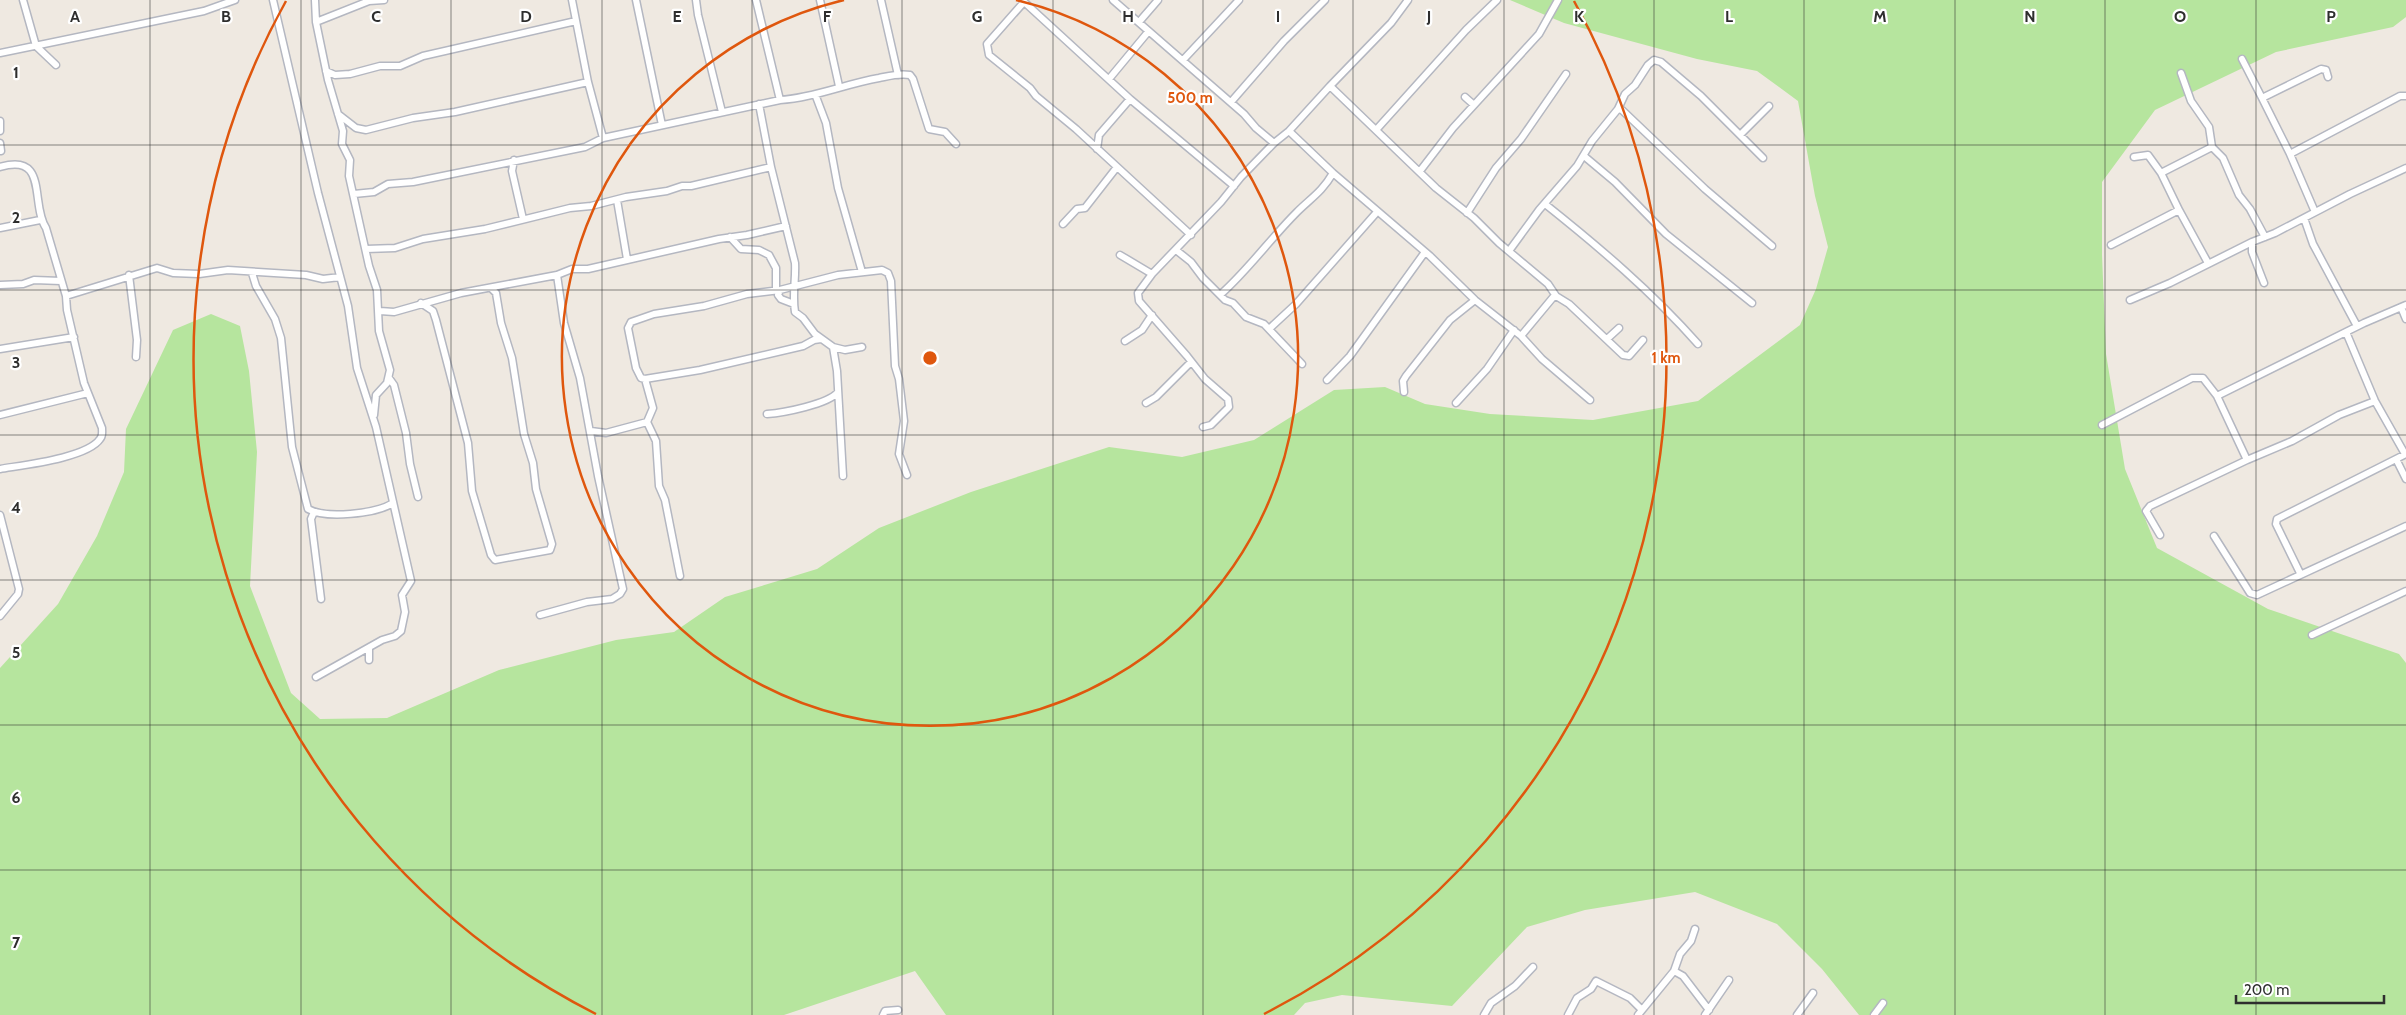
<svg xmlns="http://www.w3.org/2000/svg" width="2406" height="1015" font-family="Cabin,sans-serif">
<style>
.green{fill:#b6e59e}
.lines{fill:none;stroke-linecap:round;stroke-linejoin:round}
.minor-casing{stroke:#b4b7c1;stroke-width:9}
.minor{stroke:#fff;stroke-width:6}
.grid{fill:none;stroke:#2e2e2e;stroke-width:1;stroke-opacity:0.55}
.ring{fill:none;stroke:#df570e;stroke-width:2.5}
.grid-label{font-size:16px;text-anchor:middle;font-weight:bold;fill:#2e2e2e;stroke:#fff;stroke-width:4.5;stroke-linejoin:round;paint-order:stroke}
.centre{fill:#df570e;stroke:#fff;stroke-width:2.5}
.ring-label{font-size:15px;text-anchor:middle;font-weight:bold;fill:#df570e;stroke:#fff;stroke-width:4.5;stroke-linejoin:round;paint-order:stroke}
</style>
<rect width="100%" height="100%" fill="#efe9e1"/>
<path class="green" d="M1510,0H2406V17L2393,27L2276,52L2155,110L2102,182V255L2106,354L2125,469L2157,548L2268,609L2399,654L2406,663V1015H1859L1822,969L1777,924L1695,892L1585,910L1527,927L1452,1006L1342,995L1305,1003L1294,1015H946L915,971L784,1015H0V668L58,604L97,536L124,472L126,429L173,330L211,314L240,326L249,371L257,452L250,586L291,693L320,719L387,718L499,670L616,640L674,632L725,597L817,569L879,528L971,492L1109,447L1182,457L1254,440L1334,390L1385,387L1425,404L1490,414L1593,420L1698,401L1800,325L1816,289L1828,247L1815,196L1798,101L1757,71L1697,59L1564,23Z"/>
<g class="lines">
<defs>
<path id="minor" d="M23,0L36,46L56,65
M273,0L318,193L348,306L357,368L376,427L411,581L402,595L405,612L401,631L395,636L382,640L316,677
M315,0L316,22L328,80L343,131L342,144L350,160L349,176L369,266L377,290L379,331L390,370L387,383L376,395L374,415
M572,0L588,82L603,138
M636,0L662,125
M696,0L698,15L722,112
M756,0L780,100
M820,0L839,86
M881,0L898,75
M1022,0L1130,99L1234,186
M1113,0L1244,114L1256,128L1274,143
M1024,2L987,44L989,55L1030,88L1036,96L1076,129L1191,235
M316,22L369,1L384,0
M1139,22L1158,0
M0,53L204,11L235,0
M2242,59L2262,98
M1183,60L1239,0
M326,71L335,75L350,74L380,66H400L423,56L576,21
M2181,73L2191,101L2209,127L2212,147L2223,158L2239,195L2250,209L2265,237
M1109,79L1148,32
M1330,86L1436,188L1474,218L1499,243L1548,284L1556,296L1569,304L1623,355L1629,356L1643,340
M815,94L826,123L838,188L862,272
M1465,97L1474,105
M1231,102L1284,41L1325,0
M759,104L771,167L795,263C796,280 792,294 795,312L803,318L815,334L833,347L845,350L862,347
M1618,109L1622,110L1705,189L1772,246
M338,114L356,128L366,130L413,118L455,112L588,82
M0,121V131
M1376,130L1466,30L1497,0
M1289,131L1333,173L1430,256L1475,300L1521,336L1542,359L1590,400
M1740,135L1769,106
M0,143L1,151
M1097,149L1099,135L1130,99
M2290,154L2400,96H2406
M1584,156L1615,182L1666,234L1752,303
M2134,157L2148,155L2161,173L2179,210
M514,160L512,171L523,219
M0,167C49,152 30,204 46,228L66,296L67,310L84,383L102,428C102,432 103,436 100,439C87,458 23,465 0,469
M1420,171L1453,128L1539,34L1558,0
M2161,173L2212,147
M354,194L374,192L388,184L413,182L585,147L603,138L780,100C813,98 845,84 879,78C889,76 899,73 910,75L913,79L929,129L945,132L956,144
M617,200L627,259
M1545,204C1599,247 1652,292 1698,344
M2315,212L2290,154L2262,98L2321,69L2326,70L2328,77
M1467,213L1496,168L1521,139L1566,74
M2304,218L2313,244L2357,326
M1063,224L1077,209L1085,208L1117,167
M0,228L40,220
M730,237L741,249L759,250L769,255L776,268V291
M2252,242V252L2264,283
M2111,245L2179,210L2208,263
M366,249L395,248L423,239L485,229L570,208L591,206L626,197L667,191L682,186H691L771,167
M1176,250L1191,262L1203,278L1225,300L1233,303L1246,317L1264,324L1302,364
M1509,251L1539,210L1577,166L1592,141L1618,109L1625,94L1635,85L1648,65L1654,60L1661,62L1701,96L1763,158
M1120,255L1152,274
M252,273L256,286L275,319L281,338L292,447L308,509C326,519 375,514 393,503
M129,275L137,340L136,357
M0,285L23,284L34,280L61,281
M780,290L778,295L781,299L794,304
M1221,294C1249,269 1270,239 1297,212C1311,198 1322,192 1333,173
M66,296L157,268L173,273L199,274L228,270L306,275L323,279L340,277
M2130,300L2170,283L2252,242L2275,233L2350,194L2406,168
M421,303L433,311L436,320L468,443L472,491L491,555L495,560L550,550L552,544L536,489L533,463L524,434L512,358L501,323L496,293L491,288
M2401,307L2406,319
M380,311L394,312L461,293L557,275L572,269H588L719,239L747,235L786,226
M1269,329L1296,304L1377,212
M2346,332L2375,401L2405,454
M1521,336L1555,295
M1607,339L1619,328
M1125,341L1142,330L1152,315
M833,347L837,371L843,476
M0,349L74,337
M389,378L394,385L406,433L410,464L418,497
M645,379L700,370L803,346L814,340L821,339
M1327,380L1350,356L1425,252
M1404,392L1403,381L1406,376L1450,320L1475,300
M2217,396L2247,460
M1146,403L1156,397L1191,362
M1456,403L1487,369L1514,330
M767,414C783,413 829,404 838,392
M0,415L88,393
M647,422L653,408L645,379L641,378L636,368L628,328L631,322L654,314L704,306L747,294L780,290L838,275L882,270L888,273L891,281L895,366L899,379L904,421L899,454L907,475
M647,422L656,441L659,486L665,500L680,576
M2102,425L2192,378H2203L2217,396L2364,323L2406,305
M1203,427L1211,425L1229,407L1228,399L1205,379L1187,356L1139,301L1138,293L1152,274L1221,202L1241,177L1274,143L1289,131L1330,86L1391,23L1408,0
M591,431L606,433L647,422
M2396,459L2406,479
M314,512L311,519L321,599
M0,515L19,589L18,594L0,616
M2160,535L2146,511L2150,506L2247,460L2292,441L2339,415L2375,401
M2214,536L2250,593L2257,595L2406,526
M2300,573L2276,524L2277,519L2406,454
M540,615L587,602L612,599L620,594L623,589L598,476L580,378L564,323L557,275
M2312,635L2406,591
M369,649V660
M1674,971L1683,976L1709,1010
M883,1015L885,1011L898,1010
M1484,1015L1491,1003L1515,986L1533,967
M1568,1015L1577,998L1591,989L1596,981L1630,998L1642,1010
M1638,1015L1674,971L1680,954L1691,941L1695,929
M1705,1015L1729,980
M1797,1015L1813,993
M1874,1015L1883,1003"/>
</defs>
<use href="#minor" class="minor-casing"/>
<use href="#minor" class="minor"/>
</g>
<path class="grid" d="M150,0V1015M301,0V1015M451,0V1015M602,0V1015M752,0V1015M902,0V1015M1053,0V1015M1203,0V1015M1353,0V1015M1504,0V1015M1654,0V1015M1804,0V1015M1955,0V1015M2105,0V1015M2256,0V1015M0,145H2406M0,290H2406M0,435H2406M0,580H2406M0,725H2406M0,870H2406"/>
<g class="ring">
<path d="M1016 0A368 368 0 1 1 844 0"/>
<path d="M596 1014A736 736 0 0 1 286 1M1574 1A736 736 0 0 1 1264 1014"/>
</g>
<g class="grid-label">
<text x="75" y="22">A</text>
<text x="226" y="22">B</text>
<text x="376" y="22">C</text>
<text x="526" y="22">D</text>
<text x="677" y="22">E</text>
<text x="827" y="22">F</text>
<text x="977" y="22">G</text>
<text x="1128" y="22">H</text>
<text x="1278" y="22">I</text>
<text x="1429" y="22">J</text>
<text x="1579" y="22">K</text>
<text x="1729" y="22">L</text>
<text x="1880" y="22">M</text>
<text x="2030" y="22">N</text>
<text x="2180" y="22">O</text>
<text x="2331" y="22">P</text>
<text x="16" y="78">1</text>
<text x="16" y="223">2</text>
<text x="16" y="368">3</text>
<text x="16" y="513">4</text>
<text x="16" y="658">5</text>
<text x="16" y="803">6</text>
<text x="16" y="948">7</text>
</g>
<circle cx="930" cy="358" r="8" class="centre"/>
<g class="ring-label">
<text x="1190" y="103">500 m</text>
<text x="1666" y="363">1 km</text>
</g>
<path d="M2236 995v8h148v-8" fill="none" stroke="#2e2e2e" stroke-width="2.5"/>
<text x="2244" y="995" font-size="15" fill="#2e2e2e" stroke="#ffffff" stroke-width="4" paint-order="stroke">200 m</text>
</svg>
